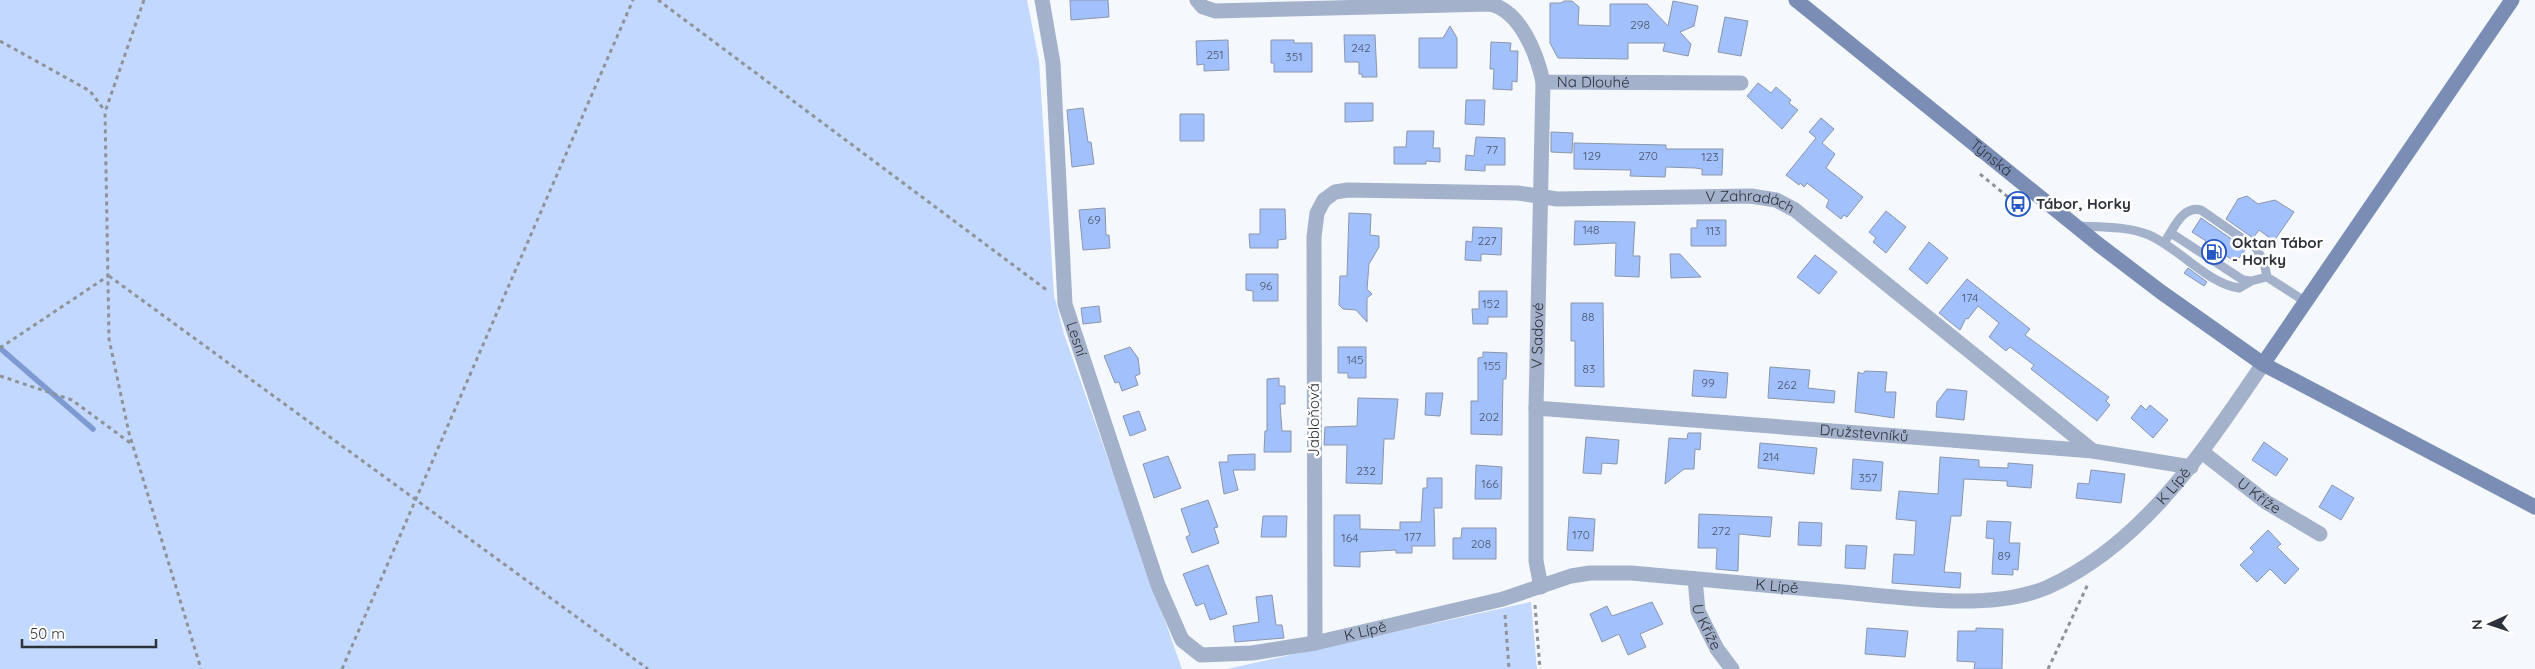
<svg xmlns="http://www.w3.org/2000/svg" width="2535" height="669" font-family="Quicksand,sans-serif">
<style>
.green{fill:#c3d8fe}
.lines{fill:none;stroke-linecap:round;stroke-linejoin:round}
.stream{stroke:#7d9ad3;stroke-width:5.5}
.building{fill:#a1c0fc;stroke:#8b96ab}
.path{stroke:#8e9299;stroke-width:3;stroke-dasharray:4 4;stroke-linecap:butt}
.lane{stroke:#a3b1cb;stroke-width:9}
.street{stroke:#a3b1cb;stroke-width:15}
.secondary{stroke:#7a8eb5;stroke-width:15}
.labels{text-anchor:middle;stroke-width:5;stroke-linejoin:round;paint-order:stroke}
.number-label{font-size:12px;fill:#4a566b}
.street-label{font-size:15px;fill:#2d323b;stroke:#fff}
.poi-label{font-size:15px;font-weight:bold;fill:#2d323b;stroke:#fff;text-anchor:start}
</style>
<rect width="100%" height="100%" fill="#f5f8fc"/>
<path class="green" d="M0,0H1027L1039,61L1054,295L1064,334L1182,669H0Z
M1531,602L1537,669H1227Z"/>
<g class="lines">
<path class="stream" d="M0,348L93,429"/>
</g>
<path class="building" d="M1070,0H1108L1109,17L1071,20Z
M1564,1H1572L1579,7L1578,25L1610,26V4H1647L1668,26L1673,1L1698,6L1694,26L1680,32L1691,44L1688,56L1663,51L1665,43H1628V59L1558,58L1550,43V3H1561Z
M1725,17L1748,21L1741,56L1718,52Z
M1450,26L1457,38V68H1419V38H1443Z
M1344,35H1375L1377,77H1362V74H1359V62H1345Z
M1228,40L1229,70L1204,71V64L1197,65L1196,41Z
M1271,40H1294V43H1312V72H1274V63H1271Z
M1491,42L1511,43L1510,51H1518L1517,82L1512,81V90L1493,89L1494,69H1490Z
M1758,83L1771,93L1776,87L1791,100L1789,103L1798,110L1782,129L1747,96Z
M1466,100H1485L1484,125L1465,124Z
M1345,103H1373V121L1345,122Z
M1083,108L1088,142H1091L1094,164L1072,167L1067,110Z
M1180,114H1204V141H1180Z
M1821,118L1834,129L1822,143L1835,154L1826,168L1863,197L1847,217L1844,215L1841,219L1826,207L1829,200L1807,183L1804,187L1800,183L1799,185L1786,175L1816,138L1809,132Z
M1407,131H1434L1433,148H1440V162L1426,161V164H1394V147H1406Z
M1551,132L1573,133L1572,153L1551,152Z
M1476,137L1505,138V165H1485V171L1465,170L1466,155L1474,156Z
M1574,143L1666,145V149H1723L1722,175H1702V169L1695,168L1666,167L1665,177L1630,176L1631,170L1574,169Z
M2247,196L2258,204L2275,200L2294,212L2274,241L2259,230L2253,238L2226,219L2238,199Z
M1105,208L1106,235H1109L1110,248L1083,250L1079,210Z
M1260,209H1285L1286,239L1278,240V248H1250L1249,234H1260Z
M1886,211L1906,227L1886,253L1873,242L1876,238L1869,232Z
M1349,213L1371,214L1370,235L1379,236V247L1369,264L1367,289L1372,294L1367,298V322L1356,310L1343,309L1339,305L1340,276H1347Z
M2201,218L2246,249L2236,262L2225,255L2222,259L2203,246L2206,241L2192,232Z
M1697,220H1726V246H1691V228H1697Z
M1575,221L1635,222L1633,256H1640L1639,277L1615,276L1616,243L1574,245Z
M1473,227L1502,228L1501,255L1481,254V261L1465,260L1466,241L1472,242Z
M1929,242L1948,258L1927,284L1909,269Z
M1670,254H1680L1701,277L1671,278Z
M1815,255L1837,272L1819,294L1797,277Z
M2188,268L2207,282L2204,286L2184,273Z
M1246,274H1278V301H1253V291L1246,290Z
M1967,279L2030,329L2025,335L2109,397L2106,401L2110,405L2097,421L2031,369L2034,365L2010,347L2006,351L1989,337L1999,323L1978,306L1968,319L1966,318L1960,330L1939,313Z
M1479,291H1507V317H1488V324H1473L1472,309H1479Z
M1571,303H1603L1604,387L1575,386V341H1571Z
M1099,306L1101,322L1083,324L1081,308Z
M1130,347L1138,358L1140,374L1135,376L1138,385L1122,391L1119,382L1115,383L1104,356Z
M1338,347H1366V378H1348V373H1338Z
M1483,352L1507,353L1506,379H1503L1502,435L1471,434V401H1478V358L1483,357Z
M1770,367L1810,370L1808,388L1835,391L1834,403L1768,398Z
M1694,370L1728,373L1726,398L1692,396Z
M1865,371L1887,372L1885,392H1896L1894,418L1855,412L1858,372L1863,374Z
M1279,378V386H1285V404H1280L1282,431H1291V452H1264L1265,431H1267V379Z
M1947,389L1967,391L1964,420L1936,417L1937,402Z
M1426,393H1443L1440,416L1425,415Z
M1358,398L1398,399L1394,439H1384L1382,484L1346,483L1347,445H1324L1325,427L1357,426Z
M2141,405L2146,410L2150,405L2168,420L2153,438L2131,418Z
M1139,411L1146,430L1130,436L1123,416Z
M1688,433H1701L1700,450L1695,449L1694,469H1684L1665,484L1669,438L1687,439Z
M1586,437L1619,440L1617,464L1602,463L1601,474L1583,473Z
M2264,442L2288,459L2276,476L2252,460Z
M1760,443L1817,448L1814,474L1758,468Z
M1255,454V470H1233L1238,490L1224,494L1219,462H1228V455Z
M1168,456L1181,488L1154,498L1143,464Z
M1940,457L1979,460V467L2008,468V463L2033,465L2031,488L2007,486V481L1964,479L1961,516H1951L1944,572L1961,573L1960,588L1892,583L1894,554L1914,555L1916,521L1896,519L1899,491L1938,494Z
M1853,459L1883,462L1881,491L1851,489Z
M1476,465L1502,467L1501,499H1475Z
M2091,470L2125,474L2121,503L2076,498L2078,483L2089,484Z
M1427,478H1442V508H1434L1435,546H1412V553H1396V550L1360,552V567L1334,566V515H1360V529L1400,530V522H1421L1423,488H1427Z
M2332,485L2354,498L2341,520L2319,507Z
M1208,500L1218,527L1214,528L1219,543L1192,553L1186,537L1190,535L1181,509Z
M1699,514L1772,517L1770,537L1739,534L1738,571L1716,569L1717,548H1698Z
M1263,516H1287L1286,537H1261Z
M1569,517L1595,519L1593,551L1567,550Z
M1987,521L2011,522L2009,543H2020L2018,570L2013,569V575L1992,574L1994,539L1986,538Z
M1799,522L1822,523L1821,546L1798,545Z
M1462,528H1496V559H1453V538H1461Z
M2268,530L2281,544L2277,547L2299,569L2285,584L2270,569L2257,582L2240,565L2254,552L2250,548Z
M1846,545L1867,546L1865,569L1845,568Z
M1208,565L1227,614L1210,620L1204,603L1196,606L1183,574Z
M1272,595L1276,625H1282L1284,638L1235,642L1233,626L1259,622L1256,597Z
M1652,602L1663,624L1640,634L1646,647L1628,655L1619,634L1602,642L1590,614L1607,606L1612,616Z
M1867,628L1908,631L1905,657L1865,654Z
M1976,628L2003,629L2002,669H1974L1975,662L1957,661L1958,631H1976Z"/>
<g class="lines">
<path class="path" d="M144,0L105,112L109,339L129,433L201,669
M658,0L1048,291
M0,41L90,91L105,111
M1980,174L2014,202
M109,276L648,669
M0,348L108,276
M0,376L72,400L133,445
M1535,605L1540,669
M1505,615L1509,669
M342,669L633,0
M2048,669L2088,584"/>
<path class="lane" d="M2077,226C2101,227 2127,226 2149,235C2179,248 2208,284 2239,288L2251,281
M2171,233L2243,280L2251,281L2267,277
M2164,243C2173,230 2182,205 2201,210L2256,248L2264,262L2267,277L2306,302"/>
<g class="street">
<path id="s1" d="M1042,0L1053,63L1065,304L1158,585L1182,640L1201,655L1252,653L1315,643L1503,599L1571,576L1590,573H1631C1698,579 1764,585 1831,591C1894,596 1989,613 2048,587C2145,543 2205,448 2263,364"/>
<path id="s2" d="M1197,0L1203,7L1215,11L1490,4C1521,11 1537,55 1543,82L1741,83"/>
<path id="s3" d="M1536,408L2093,451L2191,467"/>
<path id="s4" d="M2202,452L2266,502L2320,534"/>
<path id="s5" d="M1695,579L1698,611L1717,649L1732,669"/>
<path id="s6" d="M1541,587L1536,561V408L1543,82"/>
<path id="s7" d="M1315,643L1314,237L1317,213L1324,200L1335,192L1348,190L1518,193L1557,199L1751,196L1776,200L1795,210L2093,451"/>
</g>
<g class="secondary">
<path id="s8" d="M1796,0L2098,244L2161,292L2263,364L2535,507"/>
<path d="M2263,364L2512,0"/>
</g>
</g>
<defs>
<symbol id="bus-ring" viewBox="-11 -11 22 22"><circle r="9.5" fill="#fff" stroke="#2557c5" stroke-width="1.5"/><path d="M-5-6H5V4H4V6H2V4H-2V6H-4V4H-5ZM-3.5-4V0h7V-4ZM-3.5 1.2v1.5H-2V1.2ZM2 1.2v1.5H3.5V1.2Z" fill="#2557c5"/></symbol>
<symbol id="fuel-ring" viewBox="-11 -11 22 22"><circle r="9.5" fill="#fff" stroke="#2557c5" stroke-width="1.5"/><path d="M-5.5-6h7V0h2V4h1.3V-2.5L3-4.5l.8-.8L6-3V5H2.5V1h-1V6h-7ZM-4.2-4.7v3.2H.2V-4.7Z" fill="#2557c5"/></symbol>
</defs>
<g fill-rule="evenodd">
<use href="#bus-ring" x="2004" y="190" width="28" height="28"/>
<use href="#fuel-ring" x="2200" y="238" width="28" height="28"/>
</g>
<g class="labels">
<g class="number-label">
<text x="1640" y="29">298</text>
<text x="1361" y="52">242</text>
<text x="1215" y="59">251</text>
<text x="1294" y="61">351</text>
<text x="1492" y="154">77</text>
<text x="1592" y="160">129</text>
<text x="1648" y="160">270</text>
<text x="1710" y="161">123</text>
<text x="1094" y="224">69</text>
<text x="1591" y="234">148</text>
<text x="1713" y="235">113</text>
<text x="1487" y="245">227</text>
<text x="1266" y="290">96</text>
<text x="1970" y="302">174</text>
<text x="1491" y="308">152</text>
<text x="1588" y="321">88</text>
<text x="1355" y="364">145</text>
<text x="1492" y="370">155</text>
<text x="1589" y="373">83</text>
<text x="1708" y="387">99</text>
<text x="1787" y="389">262</text>
<text x="1489" y="421">202</text>
<text x="1771" y="461">214</text>
<text x="1366" y="475">232</text>
<text x="1868" y="482">357</text>
<text x="1490" y="488">166</text>
<text x="1721" y="535">272</text>
<text x="1581" y="539">170</text>
<text x="1413" y="541">177</text>
<text x="1350" y="542">164</text>
<text x="1481" y="548">208</text>
<text x="2004" y="560">89</text>
</g>
<g class="street-label">
<text dy="5" stroke="none"><textPath href="#s2" startOffset="446">Na Dlouhé</textPath></text>
<text dy="5" stroke="none"><textPath href="#s8" startOffset="251">Týnská</textPath></text>
<text dy="5" stroke="none"><textPath href="#s7" startOffset="875">V Zahradách</textPath></text>
<text dy="5" stroke="none"><textPath href="#s6" startOffset="252">V Sadové</textPath></text>
<text dy="5" stroke="none"><textPath href="#s1" startOffset="342">Lesní</textPath></text>
<text transform="translate(1314 420) rotate(-90)" y="5">Jabloňová</text>
<text dy="5" stroke="none"><textPath href="#s3" startOffset="329">Družstevníků</textPath></text>
<text dy="5" stroke="none"><textPath href="#s1" startOffset="1708">K Lípě</textPath></text>
<text dy="5" stroke="none"><textPath href="#s4" startOffset="72">U Kříže</textPath></text>
<text dy="5" stroke="none"><textPath href="#s1" startOffset="1272">K Lípě</textPath></text>
<text dy="5" stroke="none"><textPath href="#s5" startOffset="50">U Kříže</textPath></text>
<text dy="5" stroke="none"><textPath href="#s1" startOffset="852">K Lípě</textPath></text>
</g>
<g class="poi-label">
<text x="2036" y="209">Tábor, Horky</text>
<text x="2232" y="248">Oktan Tábor<tspan x="2232" dy="17">- Horky</tspan></text>
</g>
</g>
<g transform="translate(2490 624) rotate(267)" stroke="#ffffff" stroke-width="4" paint-order="stroke">
<path d="M0-4L9 19L0 12L-9 19Z" fill="#2d323b"/>
<text y="-8" font-size="14" font-weight="bold" text-anchor="middle" fill="#2d323b">N</text>
</g>
<path d="M22 639v8h134v-8" fill="none" stroke="#2d323b" stroke-width="2.5"/>
<text x="30" y="639" font-size="15" fill="#2d323b" stroke="#ffffff" stroke-width="4" paint-order="stroke">50 m</text>
</svg>
